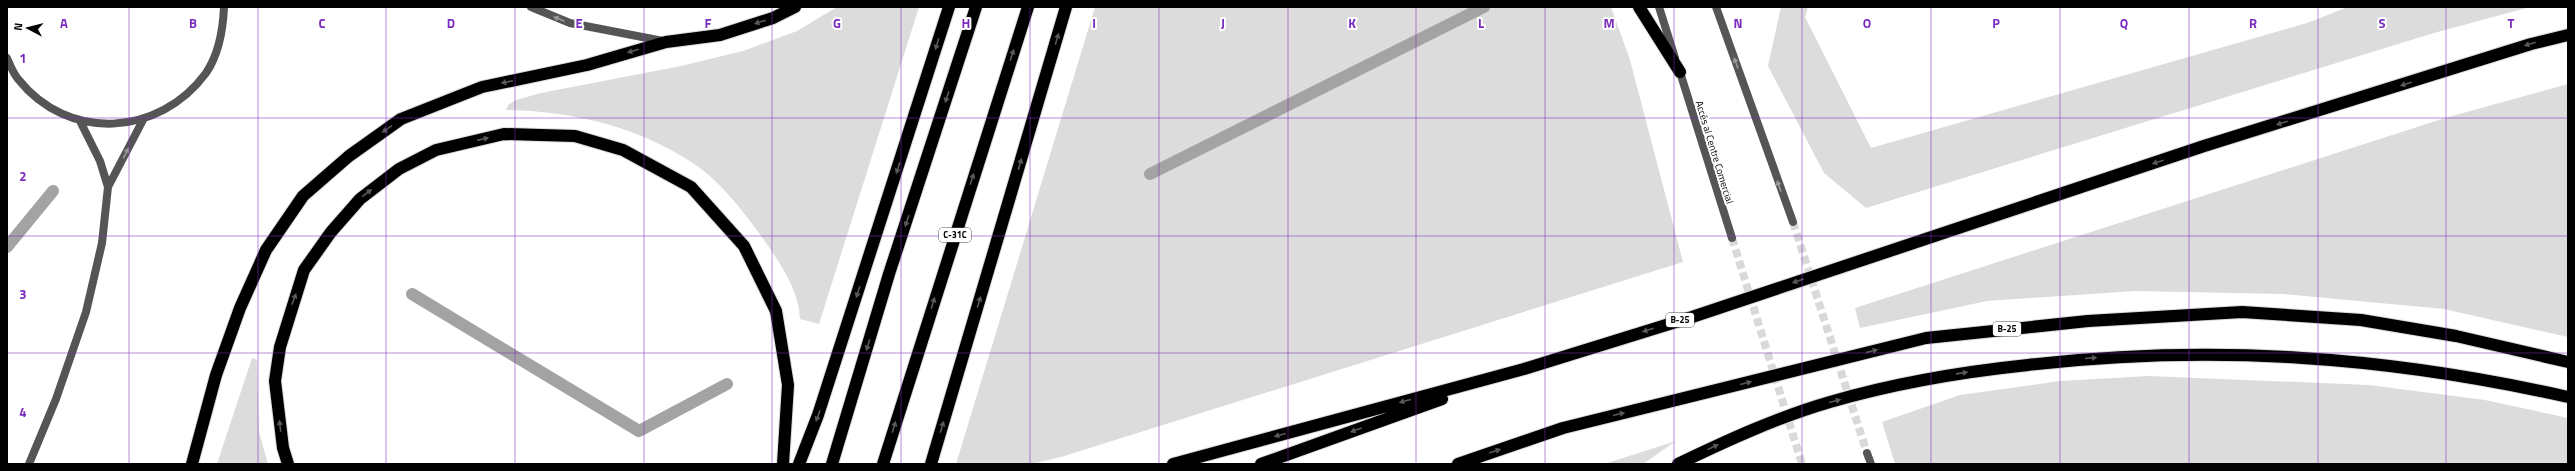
<svg xmlns="http://www.w3.org/2000/svg" width="2575" height="471" font-family="'Titillium Web',sans-serif">
<style>
.green{fill:#dcdcdc}
.lines{fill:none;stroke-linecap:round;stroke-linejoin:round}
.stream{stroke:#a3a3a3;stroke-width:12}
.street-tunnel{stroke:#d9d9d9;stroke-width:8;stroke-dasharray:8 4;stroke-linecap:butt}
.highway-casing{stroke:#dbdbdb;stroke-width:14}
.street{stroke:#555;stroke-width:8}
.highway{stroke:#000;stroke-width:12}
.oneway{fill:#999}
.oneway2{fill:#595959}
.grid{fill:none;stroke:#7b2cbf;stroke-width:1;stroke-opacity:0.55}
.labels{text-anchor:middle;stroke-width:4;stroke-linejoin:round;paint-order:stroke}
.shield{fill:#fff;stroke:#4c4c4c;stroke-width:1}
.shield-label{font-size:9px;font-weight:bold;fill:#000}
.street-label{font-size:10px;fill:#000;stroke:#fff}
.grid-label{font-size:13px;text-anchor:middle;font-weight:bold;fill:#7b2cbf;stroke:#fff;stroke-width:4;stroke-linejoin:round;paint-order:stroke}
</style>
<rect width="100%" height="100%" fill="#fff"/>
<path class="green" d="M837,7H919L819,324L800,319C799,290 780,263 764,240C746,215 725,187 700,168C644,128 574,111 506,110L508,105L516,100L541,93L681,66L743,51L797,31Z
M1095,7H1611L1630,60L1683,262L1061,457L1031,464H956Z
M1781,7H1808L1805,17L1871,148L2307,23L2348,7H2530L2434,33L1866,208L1824,173L1768,66Z
M2568,84V337L2444,309L2282,294L2135,291L1987,301L1860,328L1855,308L2445,118Z
M252,358L257,360L259,432L268,464H217Z
M2148,376L2369,385L2485,400L2568,418V464H1895L1882,422L1960,395L2060,381Z
M1676,441L1643,464H1604Z"/>
<g class="lines">
<path class="stream" d="M1150,174L1484,7
M7,247L53,191
M412,294L639,431L727,384"/>
<path class="street-tunnel" d="M1793,222L1867,453
M1732,238L1802,464"/>
<defs>
<path id="highway" d="M1639,7L1680,72
M192,464L216,375L240,308L266,250L303,196L349,156L401,119L482,87L587,65L666,42L720,35L773,18L795,7
M288,464L283,448L275,381L280,347L304,270L331,232L360,199L399,169L436,150L504,134L575,136L623,150L691,187L744,246L776,311L788,385L783,464
M799,464L818,415L949,7
M832,464L889,274L976,7
M883,464L1028,7
M931,464L1066,7
M1173,464L1524,369L1692,317L2204,146L2531,44L2568,35
M1261,464L1442,399
M1458,464L1563,428L1926,338L2088,321L2242,312L2361,320L2456,336L2568,362
M1678,464C1728,440 1778,417 1830,402C1895,383 1961,372 2028,365C2213,344 2386,356 2568,397"/>
</defs>
<use href="#highway" class="highway-casing"/>
<path class="street" d="M531,7L570,23L663,41
M1659,7L1675,58
M1716,7L1793,222
M7,58C10,65 13,73 18,79C68,142 159,137 206,73C219,54 223,30 224,7
M1679,69L1732,238
M80,121L100,161L108,187
M1867,453L1871,464
M29,464L56,399L86,312L102,243L108,187L143,120"/>
<use href="#highway" class="highway"/>
</g>
<defs><path id="oneway-solid" d="M-6-.8H1V-3.2L6.5 0L1 3.2V.8H-6Z"/></defs>
<g class="oneway">
<use href="#oneway-solid" transform="translate(559 19) rotate(-157)"/>
<use href="#oneway-solid" transform="translate(1736 63) rotate(-110)"/>
<use href="#oneway-solid" transform="translate(126 153) rotate(-63)"/>
<use href="#oneway-solid" transform="translate(1779 186) rotate(-110)"/>
</g>
<g class="oneway2">
<use href="#oneway-solid" transform="translate(760 22) rotate(163)"/>
<use href="#oneway-solid" transform="translate(1057 39) rotate(-74)"/>
<use href="#oneway-solid" transform="translate(937 44) rotate(107)"/>
<use href="#oneway-solid" transform="translate(2530 44) rotate(164)"/>
<use href="#oneway-solid" transform="translate(633 51) rotate(164)"/>
<use href="#oneway-solid" transform="translate(1012 55) rotate(-72)"/>
<use href="#oneway-solid" transform="translate(507 82) rotate(168)"/>
<use href="#oneway-solid" transform="translate(2406 84) rotate(162)"/>
<use href="#oneway-solid" transform="translate(947 97) rotate(108)"/>
<use href="#oneway-solid" transform="translate(2282 123) rotate(163)"/>
<use href="#oneway-solid" transform="translate(387 129) rotate(145)"/>
<use href="#oneway-solid" transform="translate(483 139) rotate(-13)"/>
<use href="#oneway-solid" transform="translate(2158 162) rotate(162)"/>
<use href="#oneway-solid" transform="translate(1020 164) rotate(-74)"/>
<use href="#oneway-solid" transform="translate(898 168) rotate(108)"/>
<use href="#oneway-solid" transform="translate(972 179) rotate(-72)"/>
<use href="#oneway-solid" transform="translate(367 193) rotate(-38)"/>
<use href="#oneway-solid" transform="translate(907 221) rotate(108)"/>
<use href="#oneway-solid" transform="translate(1798 281) rotate(161)"/>
<use href="#oneway-solid" transform="translate(858 292) rotate(108)"/>
<use href="#oneway-solid" transform="translate(294 299) rotate(-70)"/>
<use href="#oneway-solid" transform="translate(979 302) rotate(-74)"/>
<use href="#oneway-solid" transform="translate(933 303) rotate(-73)"/>
<use href="#oneway-solid" transform="translate(1648 330) rotate(163)"/>
<use href="#oneway-solid" transform="translate(868 345) rotate(107)"/>
<use href="#oneway-solid" transform="translate(1872 351) rotate(-14)"/>
<use href="#oneway-solid" transform="translate(2091 358) rotate(-5)"/>
<use href="#oneway-solid" transform="translate(1962 373) rotate(-8)"/>
<use href="#oneway-solid" transform="translate(1746 383) rotate(-14)"/>
<use href="#oneway-solid" transform="translate(1405 401) rotate(165)"/>
<use href="#oneway-solid" transform="translate(1835 401) rotate(-15)"/>
<use href="#oneway-solid" transform="translate(1619 414) rotate(-14)"/>
<use href="#oneway-solid" transform="translate(818 416) rotate(110)"/>
<use href="#oneway-solid" transform="translate(280 426) rotate(-97)"/>
<use href="#oneway-solid" transform="translate(894 427) rotate(-73)"/>
<use href="#oneway-solid" transform="translate(942 427) rotate(-73)"/>
<use href="#oneway-solid" transform="translate(1356 430) rotate(160)"/>
<use href="#oneway-solid" transform="translate(1280 435) rotate(165)"/>
<use href="#oneway-solid" transform="translate(1713 447) rotate(-26)"/>
<use href="#oneway-solid" transform="translate(1495 451) rotate(-19)"/>
</g>
<path class="grid" d="M129,7V464M258,7V464M386,7V464M515,7V464M644,7V464M772,7V464M901,7V464M1030,7V464M1159,7V464M1288,7V464M1416,7V464M1545,7V464M1674,7V464M1802,7V464M1931,7V464M2060,7V464M2189,7V464M2318,7V464M2446,7V464M7,118H2568M7,236H2568M7,353H2568"/>
<g class="labels">
<g class="shield">
<rect x="939" y="228" width="32" height="14" rx="3"/>
<rect x="1666" y="313" width="28" height="14" rx="3"/>
<rect x="1993" y="322" width="28" height="14" rx="3"/>
</g>
<g class="shield-label">
<text x="955" y="238">C-31C</text>
<text x="1680" y="323">B-25</text>
<text x="2007" y="332">B-25</text>
</g>
<g class="street-label">
<text transform="translate(1715 152) rotate(73)" y="4">Accés al Centre Comercial</text>
</g>
</g>
<g class="grid-label">
<text x="64" y="28">A</text>
<text x="193" y="28">B</text>
<text x="322" y="28">C</text>
<text x="451" y="28">D</text>
<text x="579" y="28">E</text>
<text x="708" y="28">F</text>
<text x="837" y="28">G</text>
<text x="966" y="28">H</text>
<text x="1094" y="28">I</text>
<text x="1223" y="28">J</text>
<text x="1352" y="28">K</text>
<text x="1481" y="28">L</text>
<text x="1609" y="28">M</text>
<text x="1738" y="28">N</text>
<text x="1867" y="28">O</text>
<text x="1996" y="28">P</text>
<text x="2124" y="28">Q</text>
<text x="2253" y="28">R</text>
<text x="2382" y="28">S</text>
<text x="2511" y="28">T</text>
<text x="23" y="63">1</text>
<text x="23" y="181">2</text>
<text x="23" y="299">3</text>
<text x="23" y="417">4</text>
</g>
<rect width="2575" height="471" fill="none" stroke="#000000" stroke-width="16"/>
<g transform="translate(28 28) rotate(277)" stroke="#ffffff" stroke-width="3" paint-order="stroke">
<path d="M0-3L7 15L0 10L-7 15Z" fill="#000000"/>
<text y="-6" font-size="11" font-weight="bold" text-anchor="middle" fill="#000000">N</text>
</g>
</svg>
